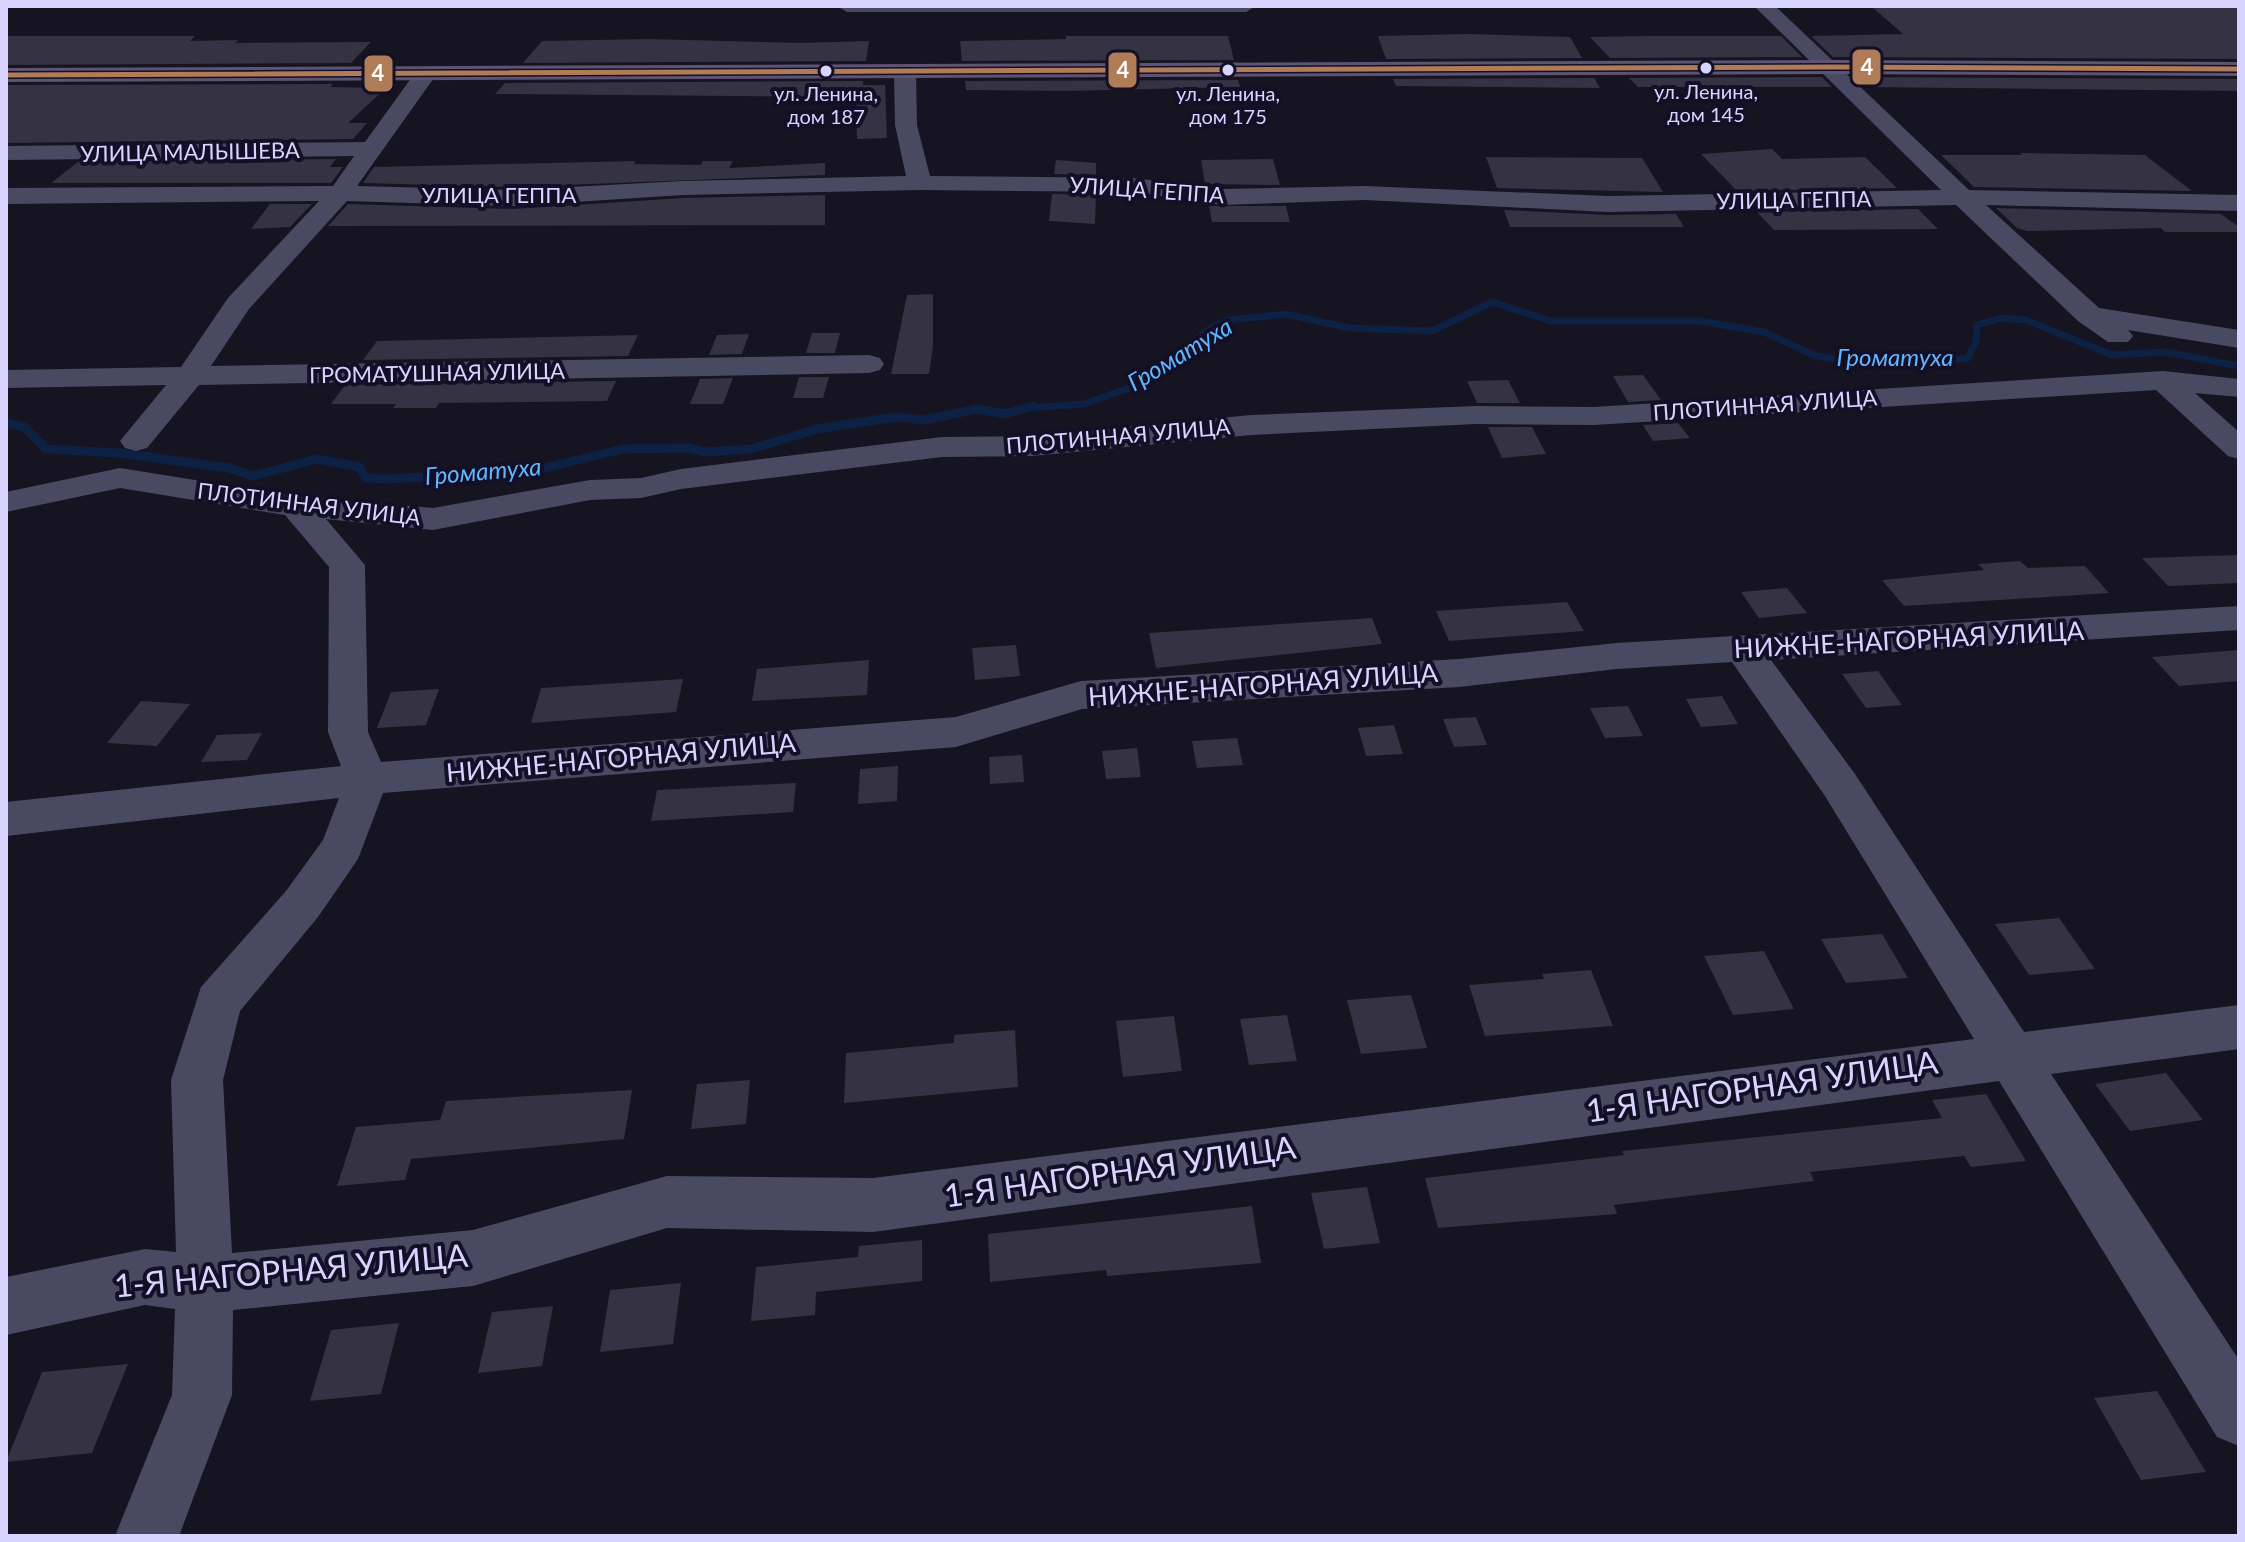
<svg xmlns="http://www.w3.org/2000/svg" width="2245" height="1542" font-family="Lato,sans-serif">
<style>
.lines{fill:none;stroke-linecap:round;stroke-linejoin:round}
.stream-far1{stroke:#0d2144;stroke-width:7}
.stream{stroke:#0d2144;stroke-width:9}
.building{fill:#343243}
.minor{fill:#4a4962;fill-rule:evenodd}
.primary{fill:#5e5373;fill-rule:evenodd}
.bus-1-casing{stroke:#130f26;stroke-width:8}
.bus-1{stroke:#b07c57;stroke-width:5}
.bus-dot{fill:#d9d4ff;stroke:#130f26;stroke-width:3}
.labels{text-anchor:middle;stroke-width:8;stroke-linejoin:round;paint-order:stroke}
.far-bus-label{font-size:20px;fill:#d9d4ff;stroke:#130f26}
.far-street-label{font-size:22px;fill:#d9d4ff;stroke:#130f26}
.far-water-label{font-size:24px;font-style:italic;fill:#62b6ff;stroke:#130f26}
.street-label{font-size:26px;fill:#d9d4ff;stroke:#130f26}
.near-street-label{font-size:32px;fill:#d9d4ff;stroke:#130f26}
.line-badge{stroke:#130f26;stroke-width:3}
.badge-label{font-size:22px;text-anchor:middle;font-weight:bold;fill:#fff}
</style>
<rect width="100%" height="100%" fill="#161421"/>
<g class="lines">
<path class="stream-far1" d="M1026,408L1084,404L1129,388L1211,328L1228,320L1286,314L1349,328L1432,331L1492,302L1551,321H1700L1764,332L1816,356L1856,362L1933,363L1968,358L1976,342L1977,325L2001,318L2026,320L2112,355L2165,352L2239,366"/>
<path class="stream" d="M6,423L24,427L46,449L119,453L229,468L253,476L317,459L359,467L366,478L385,479L532,471L623,449L688,448L705,452L751,449L817,429L896,417L924,420L977,409L1005,414L1033,406"/>
</g>
<path class="building" d="M1871,6H2239V59L1833,57L1811,36L1903,34Z
M1469,34L1570,37L1582,58L1386,59L1378,36Z
M6,36H195L190,41L238,40L235,43L371,42L351,63L6,65Z
M1066,36H1228L1234,60L962,61L960,41L1066,39Z
M1649,36H1781L1802,57L1610,58L1590,37Z
M648,39L800,43L869,41L866,61L523,63L542,41Z
M1822,77L1832,87H1638L1629,78Z
M1854,77L2239,79V91L1865,87Z
M1594,78L1600,88L1396,86L1393,79Z
M1238,80L1240,87L1065,91L966,90L965,81Z
M863,81V85H885L887,138L857,139L856,97L495,94L505,83Z
M333,84L330,87L386,88L348,123H367L353,139L6,143V85Z
M1772,149L1782,159L1865,157L1897,188L1737,191L1701,154Z
M2020,153L2145,155L2192,191L1974,187L1941,155H2022Z
M1486,157L1642,158L1663,192L1497,188Z
M336,159L330,167H343L331,183H51L78,162Z
M1273,159L1280,185L1205,184L1201,160Z
M1056,160L1096,163V175L1054,174Z
M635,161L634,164L701,165L703,161H733L729,168L825,163V175L513,187L363,183L374,167Z
M1052,194L1096,195L1095,224L1049,221Z
M825,195V225L328,226L348,204L513,209L683,198Z
M270,204H312L290,227L251,229Z
M1209,206H1286L1290,222H1212Z
M1996,208L2221,214L2239,227V232H2165L2161,228L2027,231L2017,228Z
M1918,209L1938,229L1774,230L1757,212Z
M1504,210L1608,215L1676,214L1684,227H1510Z
M933,294V346L929,374H891L907,295Z
M812,333H840L835,353H806Z
M749,334L742,354L709,355L717,335Z
M638,335L628,356L363,360L377,341Z
M1643,375L1661,400L1628,402L1613,376Z
M799,377H829L823,398H793Z
M733,378L723,404H690L700,379Z
M1508,380L1520,403H1477L1467,381Z
M616,381L607,401L439,403L436,408H393L396,404H331L345,385Z
M1678,423L1690,438L1653,441L1643,425Z
M1488,427H1532L1546,454L1502,458Z
M2239,555V583L2168,586L2142,558Z
M2020,561L2028,568L2085,566L2109,593L1904,606L1882,580L1984,570L1978,564Z
M1787,588L1807,613L1759,618L1741,592Z
M1567,602L1584,631L1449,641L1436,611Z
M1372,618L1382,644L1156,668L1149,633Z
M1016,645L1020,676L975,680L972,648Z
M2239,650V681L2179,686L2152,657Z
M869,660L867,695L752,701L757,669Z
M1878,671L1902,705L1866,708L1842,674Z
M683,679L676,712L531,723L541,688Z
M439,689L426,725L377,728L391,692Z
M1722,696L1738,724L1701,727L1686,699Z
M141,701L190,704L157,746L107,743Z
M1628,706L1643,736L1605,738L1590,708Z
M1476,717L1487,745L1454,747L1443,719Z
M1394,725L1403,754L1366,756L1358,728Z
M262,733L247,760L201,762L217,735Z
M1237,738L1243,765L1197,768L1192,741Z
M1137,748L1141,777L1106,779L1102,751Z
M1022,755L1024,782L990,784L989,757Z
M898,766L897,801L858,804L860,769Z
M796,783L793,812L651,821L657,790Z
M2059,918L2095,969L2029,975L1995,924Z
M1882,934L1908,978L1846,983L1821,939Z
M1764,951L1794,1009L1733,1015L1704,956Z
M1591,970L1613,1026L1485,1036L1469,985L1544,979L1542,974Z
M1411,995L1427,1048L1361,1054L1347,1000Z
M1287,1015L1297,1061L1249,1065L1240,1019Z
M1174,1016L1182,1071L1123,1077L1116,1021Z
M1015,1030L1018,1087L844,1103L846,1053L954,1043V1035Z
M2166,1073L2203,1120L2130,1131L2095,1084Z
M750,1080L746,1124L691,1129L697,1084Z
M632,1090L624,1139L411,1159L405,1180L337,1186L356,1127L440,1120L446,1101Z
M1986,1094L2026,1161L1971,1167L1964,1156L1810,1172L1814,1181L1614,1205L1617,1214L1438,1228L1425,1178L1624,1155L1622,1151L1942,1118L1932,1100Z
M1367,1187L1380,1243L1324,1249L1311,1193Z
M1252,1206L1261,1263L1107,1276L1106,1270L990,1282L988,1234Z
M922,1240V1281L816,1292L815,1315L751,1321L756,1267L858,1257L859,1246Z
M681,1283L673,1344L600,1352L610,1290Z
M553,1306L542,1366L478,1373L492,1312Z
M399,1323L381,1394L310,1401L331,1330Z
M128,1364L92,1453L6,1462L42,1372Z
M2157,1391L2206,1472L2141,1480L2094,1398Z"/>
<g class="lines">
<path class="minor" d="M837,6H1256L1246,12H847Z
M1754,6H1775L1969,190L2239,195V211L1986,205L2099,308L2239,330V348L2128,330L2133,336L2128,342H2108L2078,321L1956,205L1608,212L1365,200L1222,205L1133,192L920,190L683,195L513,206L347,201L249,309L211,366L869,355L880,358L884,364L880,370L869,373L199,385L147,448L136,451L125,448L120,441L166,385L6,388V370L181,367L228,298L319,201L6,204V188L333,186L354,156L6,160V146L365,142L417,70L425,69L436,75L357,186L513,190L683,181L906,176L895,125L894,73L905,67L916,73L917,125L930,176L1133,178L1222,189L1365,186L1608,196L1941,190Z
M2163,371L2239,379V397L2195,393L2239,432V459L2228,456L2156,390L1594,425L1476,424L1251,435L1033,456L942,457L681,489L641,498L590,500L433,530L326,519L365,565L368,732L381,762L956,717L1081,681L1459,659L1617,643L2239,606V630L1771,660L1855,774L2024,1032L2239,1005V1049L2051,1074L2239,1360V1446L2217,1437L1999,1081L873,1232L667,1228L473,1286L233,1310L232,1395L179,1536H115L172,1395L175,1309L145,1305L6,1335V1277L145,1249L176,1252L171,1080L201,987L286,891L323,840L339,798L6,836V802L341,766L328,732L329,567L285,515L120,488L6,512V492L120,468L296,496L433,508L590,480L641,478L681,469L942,437L1033,436L1251,415L1476,406L1594,407ZM1732,662L1825,796L1974,1039L873,1178L667,1176L473,1230L232,1253L223,1080L240,1011L318,917L358,859L383,793L956,747L1082,709L1459,687L1617,669Z"/>
<path class="primary" d="M1832,60L2239,62V76L1832,74L6,82V68Z"/>
<defs>
<path id="bus-1" d="M6,75L1832,67L2239,69"/>
</defs>
<use href="#bus-1" class="bus-1-casing"/>
<use href="#bus-1" class="bus-1"/>
</g>
<g class="bus-dot">
<circle cx="1706" cy="68" r="7"/>
<circle cx="1228" cy="70" r="7"/>
<circle cx="826" cy="71" r="7"/>
</g>
<g class="labels">
<g class="far-bus-label">
<text x="1706" y="99">ул. Ленина,<tspan x="1706" dy="23">дом 145</tspan></text>
<text x="826" y="101">ул. Ленина,<tspan x="826" dy="23">дом 187</tspan></text>
<text x="1228" y="101">ул. Ленина,<tspan x="1228" dy="23">дом 175</tspan></text>
</g>
<g class="far-street-label">
<text transform="translate(190 152) rotate(-1)" y="8">УЛИЦА МАЛЫШЕВА</text>
<text transform="translate(1147 190) rotate(4)" y="8">УЛИЦА ГЕППА</text>
<text x="499" y="203">УЛИЦА ГЕППА</text>
<text transform="translate(1794 200) rotate(-1)" y="8">УЛИЦА ГЕППА</text>
<text transform="translate(437 373) rotate(-1)" y="8">ГРОМАТУШНАЯ УЛИЦА</text>
<text transform="translate(1765 405) rotate(-4)" y="8">ПЛОТИННАЯ УЛИЦА</text>
<text transform="translate(1118 436) rotate(-5)" y="8">ПЛОТИННАЯ УЛИЦА</text>
<text transform="translate(309 504) rotate(7)" y="8">ПЛОТИННАЯ УЛИЦА</text>
</g>
<g class="far-water-label">
<text transform="translate(1180 355) rotate(-31)" y="8">Громатуха</text>
<text x="1895" y="366">Громатуха</text>
<text transform="translate(483 472) rotate(-5)" y="8">Громатуха</text>
</g>
<g class="street-label">
<text transform="translate(1909 640) rotate(-3)" y="9">НИЖНЕ-НАГОРНАЯ УЛИЦА</text>
<text transform="translate(1263 685) rotate(-4)" y="9">НИЖНЕ-НАГОРНАЯ УЛИЦА</text>
<text transform="translate(621 758) rotate(-5)" y="9">НИЖНЕ-НАГОРНАЯ УЛИЦА</text>
</g>
<g class="near-street-label">
<text transform="translate(1762 1087) rotate(-8)" y="11">1-Я НАГОРНАЯ УЛИЦА</text>
<text transform="translate(1120 1172) rotate(-8)" y="11">1-Я НАГОРНАЯ УЛИЦА</text>
<text transform="translate(291 1271) rotate(-5)" y="11">1-Я НАГОРНАЯ УЛИЦА</text>
</g>
</g>
<g class="line-badge">
<rect x="1851" y="48" width="31" height="38" rx="8" fill="#b07c57"/>
<rect x="1107" y="51" width="31" height="38" rx="8" fill="#b07c57"/>
<rect x="363" y="54" width="31" height="39" rx="8" fill="#b07c57"/>
</g>
<g class="badge-label">
<text x="1867" y="75">4</text>
<text x="1123" y="78">4</text>
<text x="378" y="81">4</text>
</g>
<rect width="2245" height="1542" fill="none" stroke="#d9d4ff" stroke-width="16"/>
</svg>
